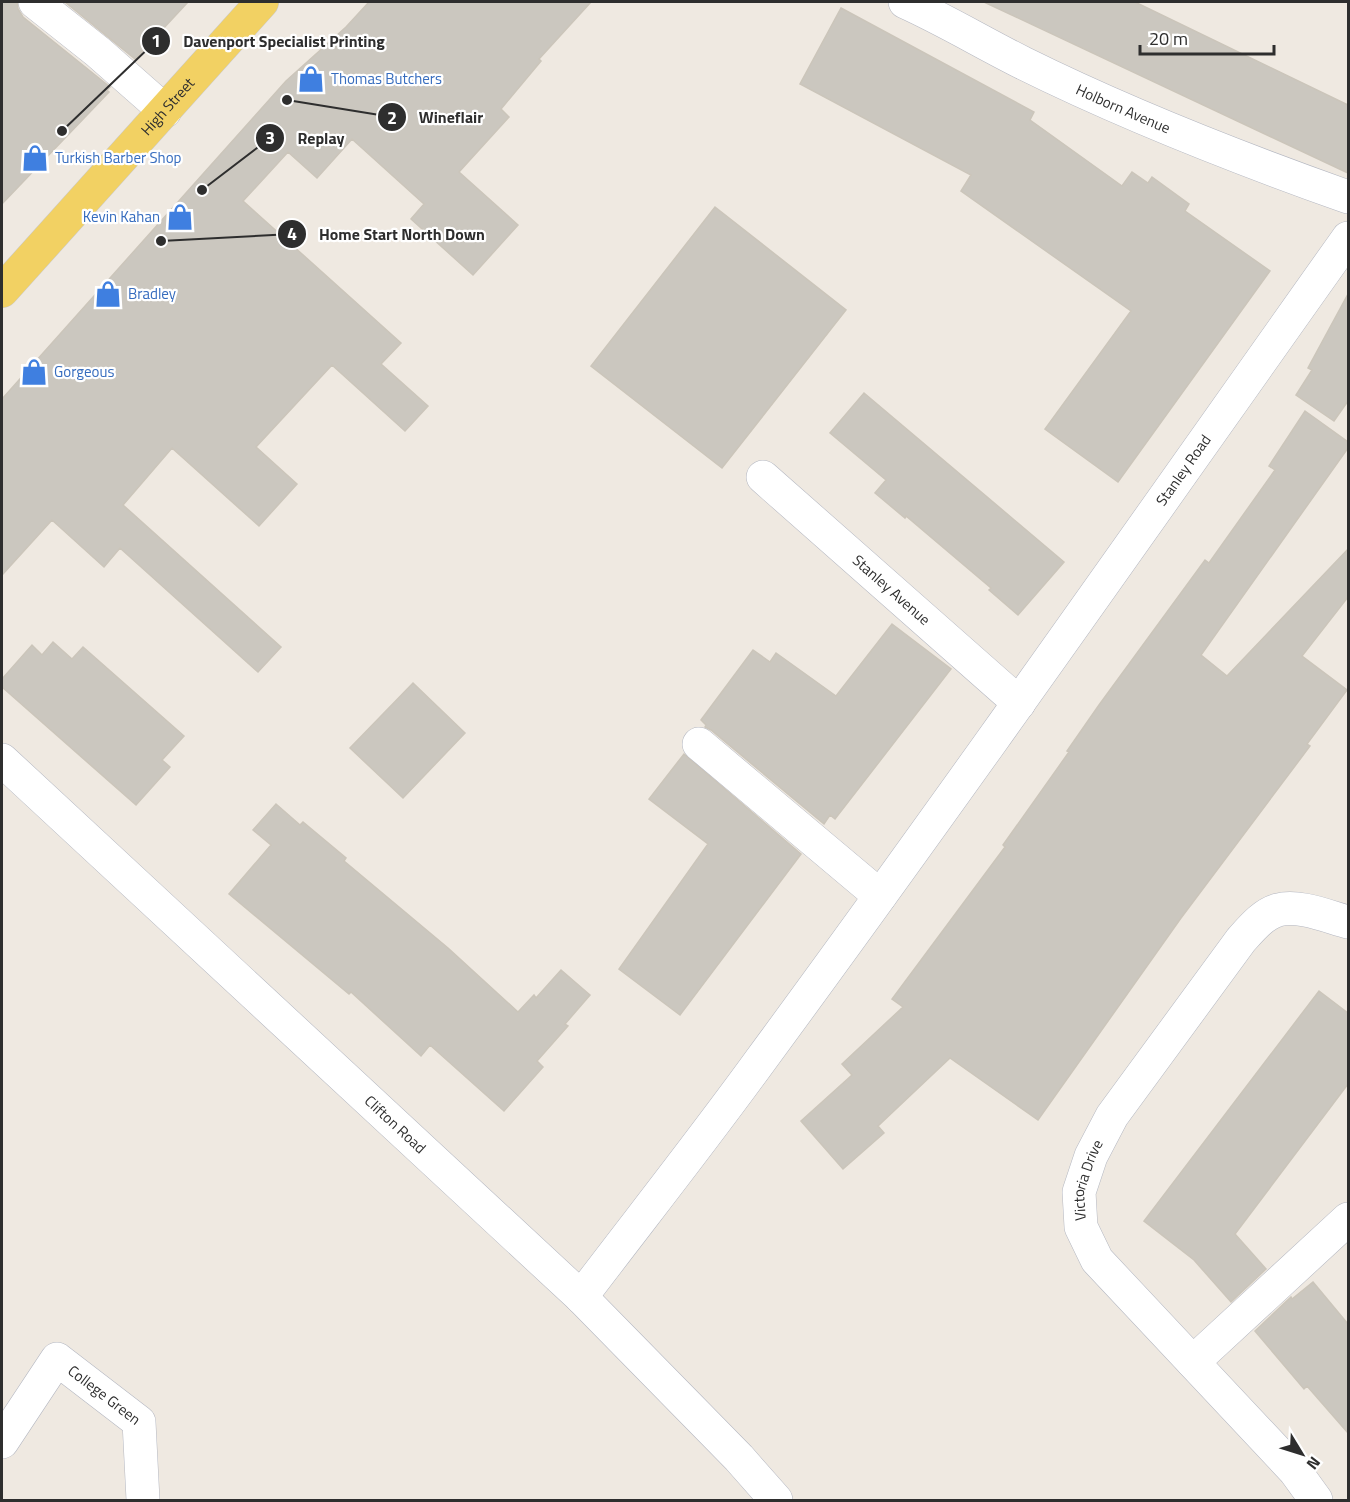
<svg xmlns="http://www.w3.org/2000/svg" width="1350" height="1502" font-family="'Titillium Web',sans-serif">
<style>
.building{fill:#cbc7bf;stroke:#cbc5ba;stroke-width:1.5}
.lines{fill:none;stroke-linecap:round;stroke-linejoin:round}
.minor-casing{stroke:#b4b7c1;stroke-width:34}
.major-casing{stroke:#c9c9c9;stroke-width:34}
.minor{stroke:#fff;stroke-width:33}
.major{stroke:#f2d163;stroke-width:33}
.labels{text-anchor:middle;stroke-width:4.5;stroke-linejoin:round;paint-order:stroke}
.shop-label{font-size:15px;fill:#366cbe;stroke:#fff;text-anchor:start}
.street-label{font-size:15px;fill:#2e2e2e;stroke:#fff}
.leader{fill:none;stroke:#2e2e2e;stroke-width:2}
.callout-dot{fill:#2e2e2e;stroke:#fff;stroke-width:2}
.mark-label{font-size:18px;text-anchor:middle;font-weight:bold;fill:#fff}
.callout-label{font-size:16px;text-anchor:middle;font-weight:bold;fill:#2e2e2e;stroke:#fff;stroke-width:4.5;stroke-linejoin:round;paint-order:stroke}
</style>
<rect width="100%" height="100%" fill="#efe9e1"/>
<path class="building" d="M2,2H17L18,9L23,17L110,87L107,90L109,92L2,204Z
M65,2H188L135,59Z
M369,2H591L539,59L541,61L501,109L509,117L459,172L518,225L473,275L411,219L424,204L352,139L317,178L288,152L243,201L401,343L381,364L428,406L405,431L332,365L256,447L297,484L259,526L172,448L123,505L281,647L258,672L120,548L104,567L52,520L2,575V399L286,81L346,27Z
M984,2H1135L1348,105V173Z
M841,8L1034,112L1030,120L1122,186L1132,172L1148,183L1152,177L1189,204L1185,211L1270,271L1118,482L1045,429L1131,311L961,191L971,175L800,84Z
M715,207L846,310L722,468L591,366Z
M1348,294V401L1334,421L1296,395L1312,370L1308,368Z
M864,393L1064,562L1018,615L989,590L991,588L906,516L905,518L875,493L886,480L830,433Z
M1305,411L1348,442V448L1201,655L1227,676L1348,549V597L1302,656L1347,690L1307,744L1310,746L1181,918L1038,1120L950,1058L878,1126L884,1133L843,1169L801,1121L852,1075L842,1064L903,1007L892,999L1005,847L1003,845L1069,752L1067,751L1099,705L1205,560L1209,563L1275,470L1269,466Z
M892,624L951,669L835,819L830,815L824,824L711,730L705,727L706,725L701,720L753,650L770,662L776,653L836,696Z
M53,642L72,659L83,647L184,736L162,760L170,767L136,805L2,687V679L32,645L42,655Z
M413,683L465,733L403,798L350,748Z
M684,754L801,854L680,1015L619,969L708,844L649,799Z
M276,804L300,825L303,822L346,858L344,861L448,948L518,1012L534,995L536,998L561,970L590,995L565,1024L568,1026L537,1061L543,1067L504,1111L430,1045L421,1056L351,992L349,994L229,894L271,845L253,830Z
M1319,991L1348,1013V1084L1235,1234L1266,1269L1231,1302L1194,1260L1144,1221Z
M1313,1282L1348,1324V1433L1307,1386L1304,1389L1255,1331L1291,1297L1292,1299Z"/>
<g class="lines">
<defs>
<g id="minor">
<path d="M35,2L98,52L165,111"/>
<path id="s1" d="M905,2C945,20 983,43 1023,63C1128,115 1238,158 1348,197"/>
<path id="s2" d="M763,477L1019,703"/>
<path d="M699,744L880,896"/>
<path id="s3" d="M2,760L581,1297L739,1458L776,1500"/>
<path id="s4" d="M581,1297C641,1218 702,1141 760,1061C960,789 1153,513 1348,238"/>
<path d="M1193,1362L1348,1219"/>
<path id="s5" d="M2,1442L57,1359L139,1422L143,1500"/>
<path id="s6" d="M1316,1500L1295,1471L1097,1260L1081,1227L1079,1192L1091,1156L1112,1116L1241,940C1251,929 1263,914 1278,910C1298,904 1329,917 1348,922"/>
</g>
<g id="major">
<path id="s7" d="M2,291L262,2"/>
</g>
</defs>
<use href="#minor" class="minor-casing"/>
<use href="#major" class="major-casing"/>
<use href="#minor" class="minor"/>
<use href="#major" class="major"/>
</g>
<defs>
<symbol id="shop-bare" viewBox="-9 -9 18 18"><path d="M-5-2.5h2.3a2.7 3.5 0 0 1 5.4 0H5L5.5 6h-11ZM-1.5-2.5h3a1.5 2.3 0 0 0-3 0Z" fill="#3f7fe0" stroke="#fff" stroke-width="2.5" paint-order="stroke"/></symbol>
</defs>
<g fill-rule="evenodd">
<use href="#shop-bare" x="292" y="60" width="38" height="38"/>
<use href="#shop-bare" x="16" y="139" width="38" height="38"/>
<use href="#shop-bare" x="161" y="198" width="38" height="38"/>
<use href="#shop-bare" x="89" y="275" width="38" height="38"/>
<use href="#shop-bare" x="15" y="353" width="38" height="38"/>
</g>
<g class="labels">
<g class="shop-label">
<text x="331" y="84">Thomas Butchers</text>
<text x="55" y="163">Turkish Barber Shop</text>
<text x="160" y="222" text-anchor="end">Kevin Kahan</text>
<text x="128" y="299">Bradley</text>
<text x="54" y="377">Gorgeous</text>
</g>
<g class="street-label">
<text dy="5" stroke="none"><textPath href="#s7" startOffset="248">High Street</textPath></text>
<text dy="5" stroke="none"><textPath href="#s1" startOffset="243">Holborn Avenue</textPath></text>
<text dy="5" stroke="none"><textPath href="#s4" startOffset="1023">Stanley Road</textPath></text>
<text dy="5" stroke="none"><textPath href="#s2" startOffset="171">Stanley Avenue</textPath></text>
<text dy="5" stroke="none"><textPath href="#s3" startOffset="536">Clifton Road</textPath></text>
<text dy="5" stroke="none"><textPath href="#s6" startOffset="410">Victoria Drive</textPath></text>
<text dy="5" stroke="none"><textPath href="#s5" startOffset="159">College Green</textPath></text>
</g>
</g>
<path class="leader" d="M62 131L156 41M287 100L392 117M202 190L270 138M161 241L292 234"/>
<g class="callout-dot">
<circle cx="62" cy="131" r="6"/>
<circle cx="287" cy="100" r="6"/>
<circle cx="202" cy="190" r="6"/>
<circle cx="161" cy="241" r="6"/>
<circle cx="156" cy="41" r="15"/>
<circle cx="392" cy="117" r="15"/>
<circle cx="270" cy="138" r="15"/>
<circle cx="292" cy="234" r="15"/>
</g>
<g class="mark-label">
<text x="156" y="47">1</text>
<text x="392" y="124">2</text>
<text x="270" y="144">3</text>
<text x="292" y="240">4</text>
</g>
<g class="callout-label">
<text x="284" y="47">Davenport Specialist Printing</text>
<text x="451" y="123">Wineflair</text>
<text x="321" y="144">Replay</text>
<text x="402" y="240">Home Start North Down</text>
</g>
<rect width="1350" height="1502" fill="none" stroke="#2e2e2e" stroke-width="6"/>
<g transform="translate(1302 1454) rotate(128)" stroke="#ffffff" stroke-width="4.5" paint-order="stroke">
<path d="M0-4.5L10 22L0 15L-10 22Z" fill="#2e2e2e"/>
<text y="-9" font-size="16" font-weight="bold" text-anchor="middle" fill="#2e2e2e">N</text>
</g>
<path d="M1140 45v9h134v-9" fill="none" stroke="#2e2e2e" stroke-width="3"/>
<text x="1149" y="45" font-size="18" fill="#2e2e2e" stroke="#ffffff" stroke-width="4.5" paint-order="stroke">20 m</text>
</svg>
